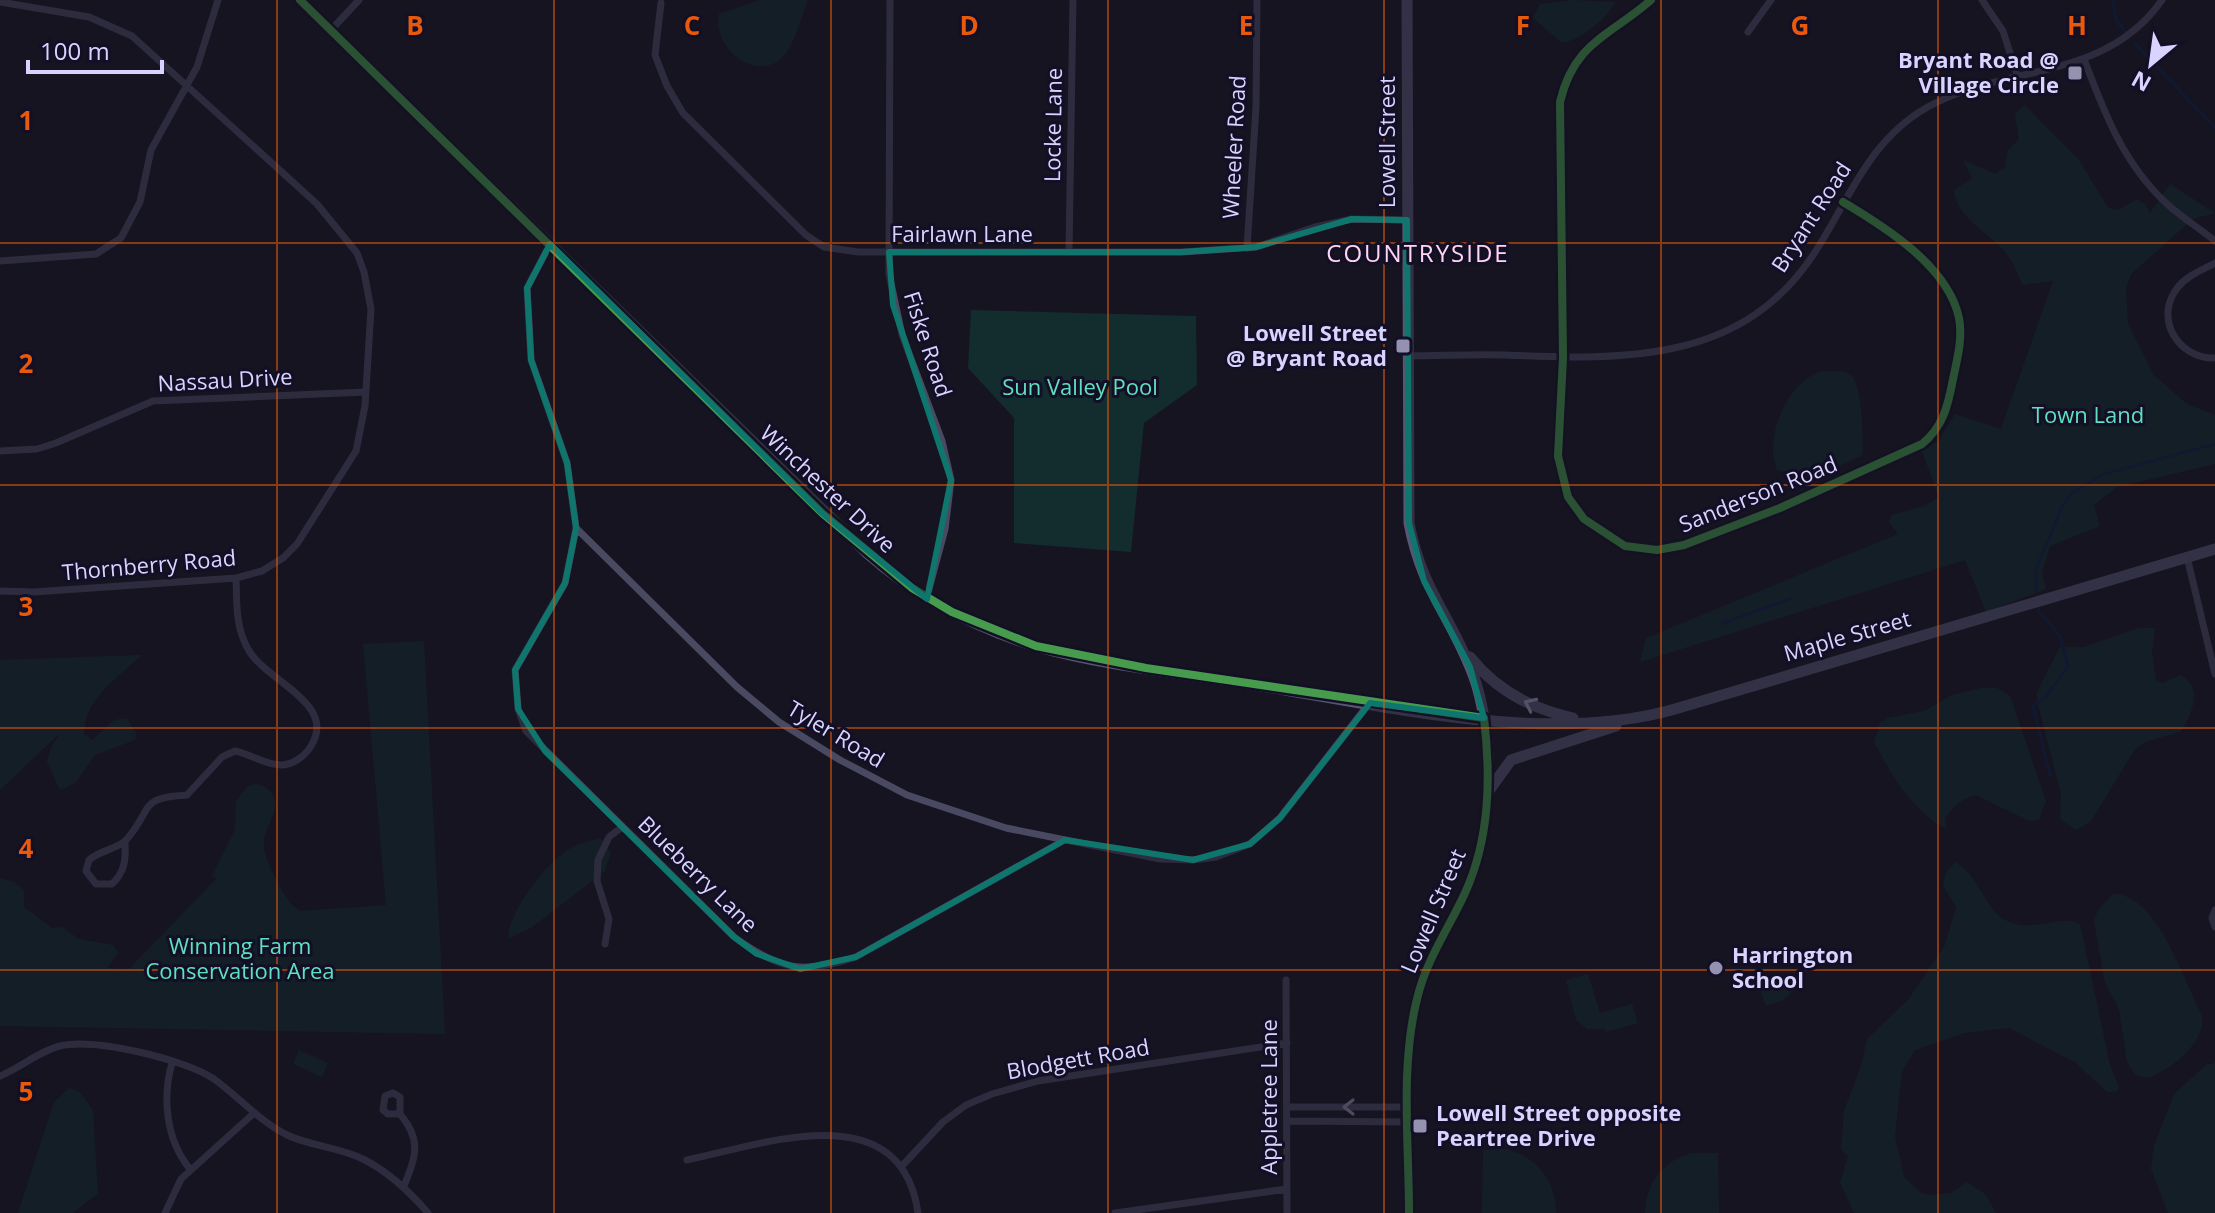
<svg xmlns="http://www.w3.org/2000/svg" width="2215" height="1213" font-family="'Open Sans',sans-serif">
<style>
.green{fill:#132c2d}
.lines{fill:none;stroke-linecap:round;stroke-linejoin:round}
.stream{stroke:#0d2144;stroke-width:3}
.street{stroke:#4a4962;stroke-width:7}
.secondary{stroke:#575674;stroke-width:11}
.cycleway-casing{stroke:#130f26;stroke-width:13}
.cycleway{stroke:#469c4c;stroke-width:8}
.oneway{stroke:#9e9bc0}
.oneway2{stroke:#928eb0}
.marked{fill:none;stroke:#0f766e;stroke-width:6;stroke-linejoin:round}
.grid{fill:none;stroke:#e8590c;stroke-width:2;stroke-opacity:0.55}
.poi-dot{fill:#9591b1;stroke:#130f26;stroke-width:3}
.labels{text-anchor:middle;stroke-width:6;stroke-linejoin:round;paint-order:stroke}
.poi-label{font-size:22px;font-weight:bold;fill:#d9d4ff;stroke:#130f26;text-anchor:end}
.street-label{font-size:22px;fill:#d9d4ff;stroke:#130f26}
.park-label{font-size:22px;fill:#5fe0c0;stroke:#130f26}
.neighbourhood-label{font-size:24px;letter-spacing:2px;fill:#ffd6f0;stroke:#130f26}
.grid-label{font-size:26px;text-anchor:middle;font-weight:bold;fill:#e8590c;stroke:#130f26;stroke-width:6;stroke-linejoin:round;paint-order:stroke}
</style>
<rect width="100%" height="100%" fill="#161421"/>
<path class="green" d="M760,0H808C800,19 795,48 778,61C750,80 712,44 719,14Z
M1573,0L1615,2C1607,19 1580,40 1562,43L1533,18L1540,4Z
M2025,105L2079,160L2108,208L2118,210L2137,199L2145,204L2150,213L2170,184L2215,213L2193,219L2131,274L2126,288L2128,324L2154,375L2187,404L2215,415V464L2117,487L2094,505L2100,526L2050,546L2042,573L2046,589L1986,612L1965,560L1640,662L1646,638L1898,534L1889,522L1892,515L1924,506L1939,497L1922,452L1938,441L1955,414L2001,429L2053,281L2023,285C2018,276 2015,265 2009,257C1995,235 1956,220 1954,190L1972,178L1963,160L1995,174L2005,168L2008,150L2019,139L2015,114Z
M971,310L1196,316L1197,385L1144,423L1131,552L1014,543V418L968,368Z
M1822,371C1830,372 1841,370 1848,373C1863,379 1863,439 1863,454C1843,469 1800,476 1777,470C1763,437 1788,381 1822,371Z
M2138,628H2155L2152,652L2156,680L2163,683L2180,675C2204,687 2192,712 2182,731L2145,742L2135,749L2091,821L2076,830L2060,819L2061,795L2037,700V692L2060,647H2084Z
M424,641L445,1034L0,1026V878L14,882L24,890V907L52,928L62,927L79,939L113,945L118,953L107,968L129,969L217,878L212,876L235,829L236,801L247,787L256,783C297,799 260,824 264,848C267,866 281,890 292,905L300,911L386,905L363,644Z
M142,655C117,678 84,699 84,734L92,740L114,720L127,718L137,735L135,740L95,755L76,782L60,790L47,762L51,747L61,732L0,790V660Z
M1981,688H1997L2010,696L2046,801L2039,820L2029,821L1976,795C1961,799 1954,806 1945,818L1946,829C1911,810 1893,777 1874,742L1880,723L1888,718L1924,711L1952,695Z
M600,838L611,853L605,871L531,928L508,938C509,910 550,857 575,846C582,842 592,841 600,838Z
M1956,862C1980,878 1986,910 2005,920C2031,935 2060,913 2080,924L2110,1065L2119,1087L2118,1091L2107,1092L2076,1063L2009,1028L1964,1033L1915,1050L1902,1071L1895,1136L1904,1177L1921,1193L1931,1195L1951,1193L1967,1182L1985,1194L1996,1213H1854L1840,1182L1848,1157L1841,1149L1844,1111L1861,1066L1867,1039L1908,1000L1945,945L1956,907L1943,885L1946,872Z
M2113,894C2157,893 2184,982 2202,1015C2206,1043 2172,1068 2149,1078L2135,1075L2127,1061L2119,1009L2105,983L2094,921L2098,910Z
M1794,972L1799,986L1783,1000L1766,1006L1758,984Z
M1588,974L1600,1013L1632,1004L1638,1023L1606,1032L1604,1029H1587L1576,1020L1566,980Z
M299,1050L328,1063L322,1077L293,1064Z
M2215,1063V1213H2168L2151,1169L2154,1146L2174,1094L2206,1065Z
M69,1088L80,1092L93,1110L98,1193L73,1213H18L54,1102Z
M1504,1149C1536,1155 1556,1180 1556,1213H1482L1483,1150Z
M1691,1153H1718L1719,1213H1645C1646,1183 1663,1161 1691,1153Z"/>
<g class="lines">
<path class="stream" d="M2113,0L2116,20L2125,31
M2134,42L2215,128
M2036,592V569L2062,507L2072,493L2104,474L2215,444
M2038,610L2060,636L2068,666L2046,697L2033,706L2050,775
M1721,624L1792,598"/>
<path class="street" d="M890,0L889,274L902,335L942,441L951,480L945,529L927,596
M1651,0C1610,36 1574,42 1560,102L1563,358L1558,456L1568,497L1584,519L1625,546L1657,550L1684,545L1780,508L1922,444C1943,427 1948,406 1953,379C1957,360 1963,338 1959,318C1948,266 1885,227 1843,202
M1982,0L2003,31L2018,78
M0,2L89,17L132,36L317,204L357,253L364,272L371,309L365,406L356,451L297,544L283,558L262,571L236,578L34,592L0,591
M661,3L655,55L667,86L683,113L806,235L824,247L858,252H1181L1256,247L1315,227L1352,219L1407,220
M331,30L359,0
M1748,32L1771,0
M2084,59C2104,112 2123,163 2166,203C2181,217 2199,228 2215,241
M550,244L527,288L531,360L567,463L576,528L737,687L779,722L840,760L907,795L1006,828L1160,859L1193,860L1216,857L1250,844L1280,818L1368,705
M1247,248L1256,107L1257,0
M1069,252L1073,0
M0,261L96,254L121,238L140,202L151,150L197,67L218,0
M2215,263C2202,270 2187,276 2178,287C2153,318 2178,359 2215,358
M1407,356C1440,356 1472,354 1504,355C1624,360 1745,364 1817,249C1850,197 1870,140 1926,108C2004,63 2104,83 2162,0
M0,451L37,449L56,443L153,401L366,392
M576,528L565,583L515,670L518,709L526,731L734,937C779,970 804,975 856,957L1065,840
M2187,557L2215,674
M125,842C126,859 125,872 112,884H96L86,871L89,860C100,850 119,849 127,839C154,808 137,798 187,795L222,757L235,751C251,754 265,765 281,765C293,765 305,756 311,746C338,703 265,681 248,649C235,626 237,603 236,578
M2215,910L2212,918L2215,927
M605,944L609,919L597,881L598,860L609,837L622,827
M1286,980L1287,1213
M172,1063C162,1098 166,1140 190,1169
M0,1076C20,1068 39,1051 60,1046C95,1038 184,1059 214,1079C239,1097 259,1121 287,1135C310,1146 339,1147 363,1159C389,1172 409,1191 428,1213
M1288,1107H1409
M400,1114V1097L393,1093L385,1096L383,1110L388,1114H400C422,1140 416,1156 404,1186
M1289,1121L1409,1122
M687,1160C764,1144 901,1093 918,1213
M901,1167L943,1122L966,1105L992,1094L1038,1081L1287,1043
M165,1213L181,1179L253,1114
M1115,1213L1287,1189"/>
<path class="secondary" d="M300,0L867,553C915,595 974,627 1035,646C1104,666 1179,673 1250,684C1380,705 1547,746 1675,709L2215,549
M1407,0L1409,523C1421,587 1447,611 1470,667C1482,694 1486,726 1488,755C1490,801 1484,849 1465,892C1450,927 1427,958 1417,996C1400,1064 1409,1143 1409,1213
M1470,657C1496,690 1532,709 1573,718
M1488,792L1511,760L1616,726"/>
<defs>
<path id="cycleway" d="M300,0L822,513L912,588L952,612L1036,646L1146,668L1484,718C1491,777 1490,838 1465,893C1449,928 1426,960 1417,999C1400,1067 1409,1143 1409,1213
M1651,0C1610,36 1574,42 1560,102L1563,358L1558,456L1568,497L1584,519L1625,546L1657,550L1684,545L1780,508L1922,444C1943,427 1948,406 1953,379C1957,360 1963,338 1959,318C1948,266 1885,227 1843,202"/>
</defs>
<use href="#cycleway" class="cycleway-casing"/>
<use href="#cycleway" class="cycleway"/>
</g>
<defs><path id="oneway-chevron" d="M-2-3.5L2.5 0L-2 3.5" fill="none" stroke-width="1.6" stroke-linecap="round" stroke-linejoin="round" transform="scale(2)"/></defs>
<use class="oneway" href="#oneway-chevron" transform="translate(1530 704) rotate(-155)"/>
<use class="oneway2" href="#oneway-chevron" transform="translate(1349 1107) rotate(-180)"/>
<path d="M0 0H2215V1213H0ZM1352,219L1407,220L1409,523L1424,581L1470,667L1484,718L1370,703L1280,818L1250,844L1193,860L1065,840L856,957L800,969L757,954L734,937L545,751L518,709L515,670L565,583L576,528L567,463L531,360L527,288L550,244L822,513L927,599L951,480L893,305L889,252H1181L1256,247Z" fill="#161421" fill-opacity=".55" fill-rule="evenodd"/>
<path class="marked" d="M1352,219L1407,220L1409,523L1424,581L1470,667L1484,718L1370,703L1280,818L1250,844L1193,860L1065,840L856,957L800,969L757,954L734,937L545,751L518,709L515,670L565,583L576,528L567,463L531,360L527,288L550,244L822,513L927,599L951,480L893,305L889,252H1181L1256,247Z"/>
<path class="grid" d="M277,0V1213M554,0V1213M831,0V1213M1108,0V1213M1384,0V1213M1661,0V1213M1938,0V1213M0,243H2215M0,485H2215M0,728H2215M0,970H2215"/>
<g class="poi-dot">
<rect x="2067" y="65" width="16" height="16" rx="4"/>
<rect x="1395" y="338" width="16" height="16" rx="4"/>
<circle cx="1716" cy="968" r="8"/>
<rect x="1412" y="1118" width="16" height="16" rx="4"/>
</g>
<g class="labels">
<g class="poi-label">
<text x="2059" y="68">Bryant Road @<tspan x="2059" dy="25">Village Circle</tspan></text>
<text x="1387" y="341">Lowell Street<tspan x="1387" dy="25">@ Bryant Road</tspan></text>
<text x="1732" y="963" text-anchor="start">Harrington<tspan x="1732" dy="25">School</tspan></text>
<text x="1436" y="1121" text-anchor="start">Lowell Street opposite<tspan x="1436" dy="25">Peartree Drive</tspan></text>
</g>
<g class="street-label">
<text transform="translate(1053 125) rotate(-89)" y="8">Locke Lane</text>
<text transform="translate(1387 142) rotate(-90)" y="8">Lowell Street</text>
<text transform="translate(1234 147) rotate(-87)" y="8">Wheeler Road</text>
<text transform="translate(1811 217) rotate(-57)" y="8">Bryant Road</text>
<text x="962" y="242">Fairlawn Lane</text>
<text transform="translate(928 344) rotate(72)" y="8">Fiske Road</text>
<text transform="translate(225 380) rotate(-3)" y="8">Nassau Drive</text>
<text transform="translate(828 489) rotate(43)" y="8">Winchester Drive</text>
<text transform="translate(1758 494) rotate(-22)" y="8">Sanderson Road</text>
<text transform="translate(149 565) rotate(-5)" y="8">Thornberry Road</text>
<text transform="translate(1847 636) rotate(-16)" y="8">Maple Street</text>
<text transform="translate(836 734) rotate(31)" y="8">Tyler Road</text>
<text transform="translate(698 874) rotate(44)" y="8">Blueberry Lane</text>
<text transform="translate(1433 911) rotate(-67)" y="8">Lowell Street</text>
<text transform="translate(1078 1059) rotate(-10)" y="8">Blodgett Road</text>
<text transform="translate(1269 1097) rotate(-90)" y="8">Appletree Lane</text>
</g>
<g class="park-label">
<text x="1080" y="395">Sun Valley Pool</text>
<text x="2088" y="423">Town Land</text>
<text x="240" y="954">Winning Farm<tspan x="240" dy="25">Conservation Area</tspan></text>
</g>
<g class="neighbourhood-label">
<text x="1418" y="262">COUNTRYSIDE</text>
</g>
</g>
<g class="grid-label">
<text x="415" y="35">B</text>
<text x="692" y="35">C</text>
<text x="969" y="35">D</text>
<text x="1246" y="35">E</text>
<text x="1523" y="35">F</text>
<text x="1800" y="35">G</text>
<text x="2077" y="35">H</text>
<text x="26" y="130">1</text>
<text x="26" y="373">2</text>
<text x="26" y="616">3</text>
<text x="26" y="858">4</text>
<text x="26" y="1101">5</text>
</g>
<g transform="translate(2151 64) rotate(209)" stroke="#130f26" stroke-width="6" paint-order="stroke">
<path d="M0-6L14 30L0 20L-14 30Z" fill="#d9d4ff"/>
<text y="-12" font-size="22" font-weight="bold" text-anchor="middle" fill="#d9d4ff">N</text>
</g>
<path d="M28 60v12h134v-12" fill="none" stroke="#d9d4ff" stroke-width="4"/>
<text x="40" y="60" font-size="24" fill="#d9d4ff" stroke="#130f26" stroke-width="6" paint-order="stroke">100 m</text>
</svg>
